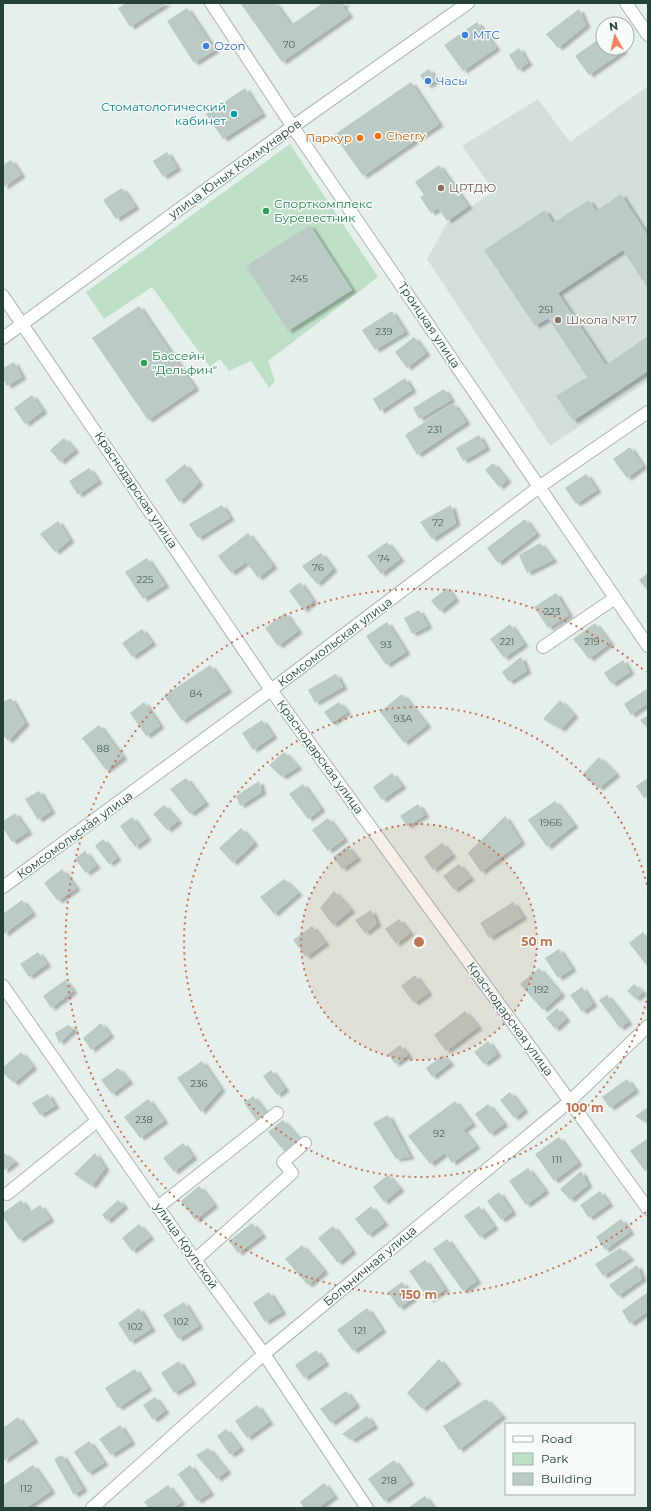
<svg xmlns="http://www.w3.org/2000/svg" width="651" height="1511" font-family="Montserrat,sans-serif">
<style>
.built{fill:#d4dfda}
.green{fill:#bfe0c8}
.building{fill:#bbcac4;filter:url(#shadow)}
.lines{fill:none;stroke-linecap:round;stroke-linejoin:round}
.minor-casing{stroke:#a8b8b2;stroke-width:14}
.minor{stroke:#fff;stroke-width:12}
.ring{fill:none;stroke:#c07456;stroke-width:2;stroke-dasharray:2 4}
.shop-dot{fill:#3f7fe0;stroke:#f7fbf9;stroke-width:1.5}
.culture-dot{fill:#0f9aa8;stroke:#f7fbf9;stroke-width:1.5}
.food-dot{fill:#e8710a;stroke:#f7fbf9;stroke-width:1.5}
.education-dot{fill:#8d6e63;stroke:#f7fbf9;stroke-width:1.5}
.leisure-dot{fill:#2e9e5b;stroke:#f7fbf9;stroke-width:1.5}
.labels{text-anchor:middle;stroke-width:3;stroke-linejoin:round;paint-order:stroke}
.number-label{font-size:10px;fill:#4a645c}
.shop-label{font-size:12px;fill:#366cbe;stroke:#f7fbf9;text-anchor:start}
.culture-label{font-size:12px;fill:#0d838f;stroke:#f7fbf9;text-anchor:end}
.food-label{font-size:12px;fill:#c56008;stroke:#f7fbf9;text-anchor:start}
.street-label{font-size:12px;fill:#24423a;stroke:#f7fbf9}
.education-label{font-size:12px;fill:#785e54;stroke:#f7fbf9;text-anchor:start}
.leisure-label{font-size:12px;fill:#27864d;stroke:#f7fbf9;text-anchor:start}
.centre{fill:#c07456;stroke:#f7fbf9;stroke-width:2}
.ring-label{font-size:12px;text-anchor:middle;font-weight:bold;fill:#c07456;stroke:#f7fbf9;stroke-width:3;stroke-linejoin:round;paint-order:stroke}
</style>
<defs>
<filter id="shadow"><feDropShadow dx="4.5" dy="2.5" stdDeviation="1" flood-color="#0004"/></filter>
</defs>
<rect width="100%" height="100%" fill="#e6efeb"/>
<path class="built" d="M648,86V381L550,446L427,259L447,223L494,191L462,146L538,99L570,142Z"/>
<path class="green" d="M290,144L378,277L268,361L275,381L269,388L251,361L229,371L220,359L210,367L152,287L104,319L86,292Z"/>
<path class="building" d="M126,3H167L130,27L118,8Z
M242,3H275L291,25L323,3H346L342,6L349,15L282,62L241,4Z
M187,8L215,50L194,63L167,21Z
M579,9L586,25L558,48L546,34Z
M477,22L496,48L463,71L444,45Z
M603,36V48H621L623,51L589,75L575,56Z
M519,48L528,63L518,70L509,55Z
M429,69L436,80L427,86L420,75Z
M411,82L439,124L363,176L334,135Z
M245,88L262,114L223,139L206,114Z
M167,152L177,168L163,177L153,161Z
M11,160L21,175L3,187V165Z
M439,165L468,206L447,221L438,208L431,213L420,197L424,195L415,182Z
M122,188L135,207L116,219L103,200Z
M621,194L648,236V289L623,250L558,293L606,365L648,336V371L573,421L556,396L587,377L548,318L535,326L484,250L545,210L553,223L589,200L596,211Z
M310,225L352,290L288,331L246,266Z
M139,306L195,388L148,420L92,338Z
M392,311L405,332L375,350L362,330Z
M414,337L426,353L407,368L395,352Z
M14,362L22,377L7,386L3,379V368Z
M405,378L412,390L380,411L373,399Z
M444,389L451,400L419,419L413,408Z
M32,395L43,411L25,424L14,408Z
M453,403L466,422L417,455L405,435Z
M479,435L486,448L463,461L456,448Z
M64,438L75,450L60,462L50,450Z
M630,447L643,466L627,478L613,459Z
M493,463L507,480L499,487L485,470Z
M185,464L199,483L179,502L165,480Z
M89,468L98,481L78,495L69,481Z
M586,474L597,490L576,504L565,488Z
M222,505L230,518L198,538L189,524Z
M451,505L456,523L432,539L420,522Z
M525,519L536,534L498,563L487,548Z
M58,521L70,540L55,552L40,534Z
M248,533L273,566L258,578L246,562L231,573L218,556Z
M387,542L400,559L381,574L367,556Z
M540,543L553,560L527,573L519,555Z
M321,553L333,569L317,584L302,566Z
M147,558L165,585L143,599L125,572Z
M648,573V591L639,580Z
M300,582L313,601L303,610L289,591Z
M447,588L455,599L440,611L431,601Z
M556,593L569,615L548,628L534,607Z
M419,610L428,626L412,634L404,618Z
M285,613L298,631L278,646L265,628Z
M387,622L406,652L386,665L366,636Z
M595,623L610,643L589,659L573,639Z
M510,624L524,644L504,658L490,639Z
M142,629L152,643L132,657L122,643Z
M521,657L527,671L509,682L502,672Z
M623,660L630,672L612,684L604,673Z
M210,665L228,690L182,721L164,696Z
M336,674L343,687L315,703L308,690Z
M648,688V703L631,715L624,704Z
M402,694L427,725L404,743L380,712Z
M11,698L25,723L8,741L3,735V702Z
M560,700L574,715L561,729L543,719Z
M144,702L160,726L146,736L130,713Z
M339,702L347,712L332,723L324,712Z
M648,715V729L640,720Z
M262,720L273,736L253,750L242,733Z
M99,725L123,757L106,770L82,738Z
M284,752L298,767L282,777L269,765Z
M599,757L616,774L599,788L582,775Z
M392,773L402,786L382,800L373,787Z
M186,778L205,803L190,814L170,789Z
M648,778V795L644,798L636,786Z
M259,781L262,792L240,806L236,796Z
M303,784L321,809L308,819L289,794Z
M39,791L51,811L38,820L25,799Z
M555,801L574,825L547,847L528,820Z
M418,804L425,815L407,826L400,816Z
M164,805L178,821L167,830L153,814Z
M15,813L28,832L12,842L3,828V821Z
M505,816L521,842L481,872L468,853Z
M132,817L147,838L135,847L120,826Z
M328,818L344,839L328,851L312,830Z
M241,828L254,843L233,863L219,848Z
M103,839L117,858L109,864L95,846Z
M442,843L452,855L433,870L424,857Z
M347,846L357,858L342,869L333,857Z
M85,851L96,866L86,873L75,859Z
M459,864L470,878L454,890L443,876Z
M62,869L76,888L58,901L44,883Z
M284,879L298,893L274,914L260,897Z
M334,891L351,910L333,925L320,908Z
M22,900L32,913L4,934L3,932V914Z
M513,902L523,917L489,938L480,923Z
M371,910L377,924L365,933L355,920Z
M399,919L410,933L396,944L385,929Z
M312,926L325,943L306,957L293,940Z
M643,932L648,939V967L629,943Z
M559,949L572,969L558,978L545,958Z
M38,952L47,964L29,977L20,964Z
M539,968L561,994L543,1010L520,984Z
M415,975L428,993L414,1003L401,986Z
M65,980L73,991L51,1008L43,996Z
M634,984L643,992L636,999L627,991Z
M582,987L593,1004L582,1012L570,995Z
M607,995L628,1022L620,1028L599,1000Z
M557,1008L566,1019L555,1029L546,1018Z
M465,1011L478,1027L446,1051L434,1035Z
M101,1023L110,1035L91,1050L83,1038Z
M68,1025L74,1029L59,1043L55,1033Z
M488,1041L497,1054L484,1064L474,1052Z
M400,1045L408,1055L395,1064L388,1054Z
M21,1052L33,1067L14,1083L3,1073V1067Z
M443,1055L450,1063L432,1077L426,1068Z
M202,1061L221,1089L201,1112L177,1078Z
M118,1068L129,1081L112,1094L101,1080Z
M271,1070L285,1089L277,1095L263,1076Z
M627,1079L635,1090L610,1108L602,1097Z
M510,1092L524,1110L514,1118L500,1100Z
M48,1094L55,1106L40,1115L32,1103Z
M253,1096L267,1114L257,1121L244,1103Z
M148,1099L164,1121L140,1138L124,1117Z
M455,1101L472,1124L463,1130L476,1146L452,1163L445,1153L430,1164L408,1136Z
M488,1104L504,1124L490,1134L475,1114Z
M648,1107V1119L644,1121L635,1116Z
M388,1115L410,1157L396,1159L373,1123Z
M283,1120L300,1140L285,1152L268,1132Z
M559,1137L578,1163L554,1181L535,1154Z
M648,1138V1169L645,1171L630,1151Z
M183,1143L193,1157L174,1172L163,1158Z
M3,1152L15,1162L3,1171Z
M95,1153L105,1168L92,1186L74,1174Z
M528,1168L545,1191L526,1205L509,1181Z
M581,1171L588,1185L570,1200L560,1189Z
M388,1175L400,1189L384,1202L373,1187Z
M199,1186L214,1205L195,1220L181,1201Z
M600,1191L609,1204L589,1218L580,1205Z
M499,1192L512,1212L501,1220L487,1201Z
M21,1200L29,1212L40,1205L50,1219L19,1240L3,1217V1213Z
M118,1200L124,1206L107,1221L102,1215Z
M371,1206L384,1223L368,1235L355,1219Z
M479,1206L494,1227L480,1237L464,1216Z
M621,1219L630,1232L605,1250L596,1237Z
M252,1223L262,1235L238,1253L229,1241Z
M139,1224L150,1237L132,1251L122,1238Z
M333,1226L352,1251L338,1263L318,1238Z
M447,1239L477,1281L463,1291L433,1249Z
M302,1245L324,1271L308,1285L285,1259Z
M620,1248L630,1258L603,1276L595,1264Z
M425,1260L445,1289L429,1300L409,1271Z
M637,1265L642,1279L618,1296L609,1285Z
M402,1282L413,1298L399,1308L388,1292Z
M269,1292L282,1312L265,1322L253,1303Z
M648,1292V1311L630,1324L622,1311Z
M184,1302L199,1326L178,1339L163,1315Z
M139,1308L151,1329L130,1342L118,1323Z
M367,1308L382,1330L353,1351L337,1330Z
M316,1350L325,1363L304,1378L295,1365Z
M439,1359L457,1382L422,1409L407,1393Z
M179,1361L192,1382L174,1393L161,1373Z
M135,1369L148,1388L118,1408L105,1388Z
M346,1391L356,1405L331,1423L320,1409Z
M155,1397L165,1411L153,1420L143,1405Z
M486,1399L502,1416L459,1450L443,1426Z
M257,1405L269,1422L247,1438L235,1421Z
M367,1416L374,1426L352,1440L342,1434Z
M18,1417L34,1440L3,1461V1428Z
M120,1425L131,1442L111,1455L99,1439Z
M226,1429L240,1448L230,1455L217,1436Z
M89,1441L104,1463L88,1473L74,1452Z
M208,1448L227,1471L217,1479L196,1455Z
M62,1455L83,1489L74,1495L54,1459Z
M394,1460L410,1482L384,1501L368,1479Z
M33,1465L51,1491L26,1508H3V1485Z
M190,1465L210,1493L197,1501L178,1474Z
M324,1483L334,1496L318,1508H304L300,1502Z
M168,1485L181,1502L173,1508H149L144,1502Z
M425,1496L434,1508H408Z"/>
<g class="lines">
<defs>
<path id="minor" d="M211,3L293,127L648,646
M626,3L648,35
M3,296L271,690L648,1209
M3,338L278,137L468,3
M543,647L615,598
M3,887L271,690L539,487L648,412
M3,986L195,1260L264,1354L367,1508
M7,1194L97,1121
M158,1207L277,1113
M195,1260L292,1173L283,1162L305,1143
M92,1508L264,1354L570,1101L648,1026"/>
</defs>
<use href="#minor" class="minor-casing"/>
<use href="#minor" class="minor"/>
</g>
<circle cx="419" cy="942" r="118" fill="#c07456" fill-opacity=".12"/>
<g class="ring">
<circle cx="419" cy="942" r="118"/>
<path d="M648 995A235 235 0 1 1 648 889"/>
<path d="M646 1212A353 353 0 1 1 646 672"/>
</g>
<g class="shop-dot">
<circle cx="465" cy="35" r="4"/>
<circle cx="206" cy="46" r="4"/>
<circle cx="428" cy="81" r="4"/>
</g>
<circle class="culture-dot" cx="234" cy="114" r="4"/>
<g class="food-dot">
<circle cx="378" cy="136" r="4"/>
<circle cx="360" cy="138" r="4"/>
</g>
<g class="education-dot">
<circle cx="441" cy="188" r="4"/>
<circle cx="558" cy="320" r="4"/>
</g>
<g class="leisure-dot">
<circle cx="266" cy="211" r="4"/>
<circle cx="144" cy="363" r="4"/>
</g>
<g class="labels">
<g class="number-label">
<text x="289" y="48">70</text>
<text x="299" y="282">245</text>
<text x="546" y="313">251</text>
<text x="384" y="335">239</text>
<text x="435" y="433">231</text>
<text x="438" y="526">72</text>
<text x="384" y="562">74</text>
<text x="318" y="571">76</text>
<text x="145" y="583">225</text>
<text x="552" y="615">223</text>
<text x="507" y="645">221</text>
<text x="592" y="645">219</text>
<text x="386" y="648">93</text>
<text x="196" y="697">84</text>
<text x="403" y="722">93А</text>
<text x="103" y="752">88</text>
<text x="551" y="826">196Б</text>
<text x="541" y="993">192</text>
<text x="199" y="1087">236</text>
<text x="144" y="1123">238</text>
<text x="439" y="1137">92</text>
<text x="557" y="1163">111</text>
<text x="181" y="1325">102</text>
<text x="135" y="1330">102</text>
<text x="360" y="1334">121</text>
<text x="389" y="1484">218</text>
<text x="26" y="1492">112</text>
</g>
<g class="shop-label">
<text x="473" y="39">МТС</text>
<text x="214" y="50">Ozon</text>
<text x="436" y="85">Часы</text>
</g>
<g class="culture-label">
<text x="226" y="111">Стоматологический<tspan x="226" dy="14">кабинет</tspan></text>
</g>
<g class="food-label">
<text x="386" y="140">Cherry</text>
<text x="352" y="142" text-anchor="end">Паркур</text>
</g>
<g class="street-label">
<text transform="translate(235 169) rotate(-36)" y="4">улица Юных Коммунаров</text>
<text transform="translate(429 325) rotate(56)" y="4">Троицкая улица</text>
<text transform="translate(136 490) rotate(56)" y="4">Краснодарская улица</text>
<text transform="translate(335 642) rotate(-37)" y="4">Комсомольская улица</text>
<text transform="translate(320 757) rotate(54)" y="4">Краснодарская улица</text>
<text transform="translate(75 835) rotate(-36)" y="4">Комсомольская улица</text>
<text transform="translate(510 1019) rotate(54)" y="4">Краснодарская улица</text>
<text transform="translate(186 1246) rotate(55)" y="4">улица Крупской</text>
<text transform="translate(370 1266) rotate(-40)" y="4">Больничная улица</text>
</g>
<g class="education-label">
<text x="449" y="192">ЦРТДЮ</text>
<text x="566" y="324">Школа №17</text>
</g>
<g class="leisure-label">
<text x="274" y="208">Cпорткомплекс<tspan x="274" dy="14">Буревестник</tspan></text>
<text x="152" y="360">Бассейн<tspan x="152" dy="14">"Дельфин"</tspan></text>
</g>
</g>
<circle cx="419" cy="942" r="6" class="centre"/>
<g class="ring-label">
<text x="537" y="946">50 m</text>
<text x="585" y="1112">100 m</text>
<text x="419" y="1299">150 m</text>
</g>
<rect width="651" height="1511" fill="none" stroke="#24423a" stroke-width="8"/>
<rect x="505" y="1423" width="130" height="72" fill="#f7fbf9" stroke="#a3b1ad"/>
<rect x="513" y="1436" width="20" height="6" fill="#ffffff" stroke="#a3b1ad"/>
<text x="541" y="1443" font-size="12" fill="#24423a">Road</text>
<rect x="513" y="1453" width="20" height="12" fill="#bfe0c8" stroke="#a3b1ad"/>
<text x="541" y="1463" font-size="12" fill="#24423a">Park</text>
<rect x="513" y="1473" width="20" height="12" fill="#bbcac4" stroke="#a3b1ad"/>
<text x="541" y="1483" font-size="12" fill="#24423a">Building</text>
<g transform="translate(615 36) rotate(352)"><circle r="19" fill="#f7fbf9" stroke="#a3b1ad"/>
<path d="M0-3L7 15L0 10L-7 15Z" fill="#f4845f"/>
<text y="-6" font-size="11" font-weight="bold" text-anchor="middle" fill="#24423a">N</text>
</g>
</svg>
